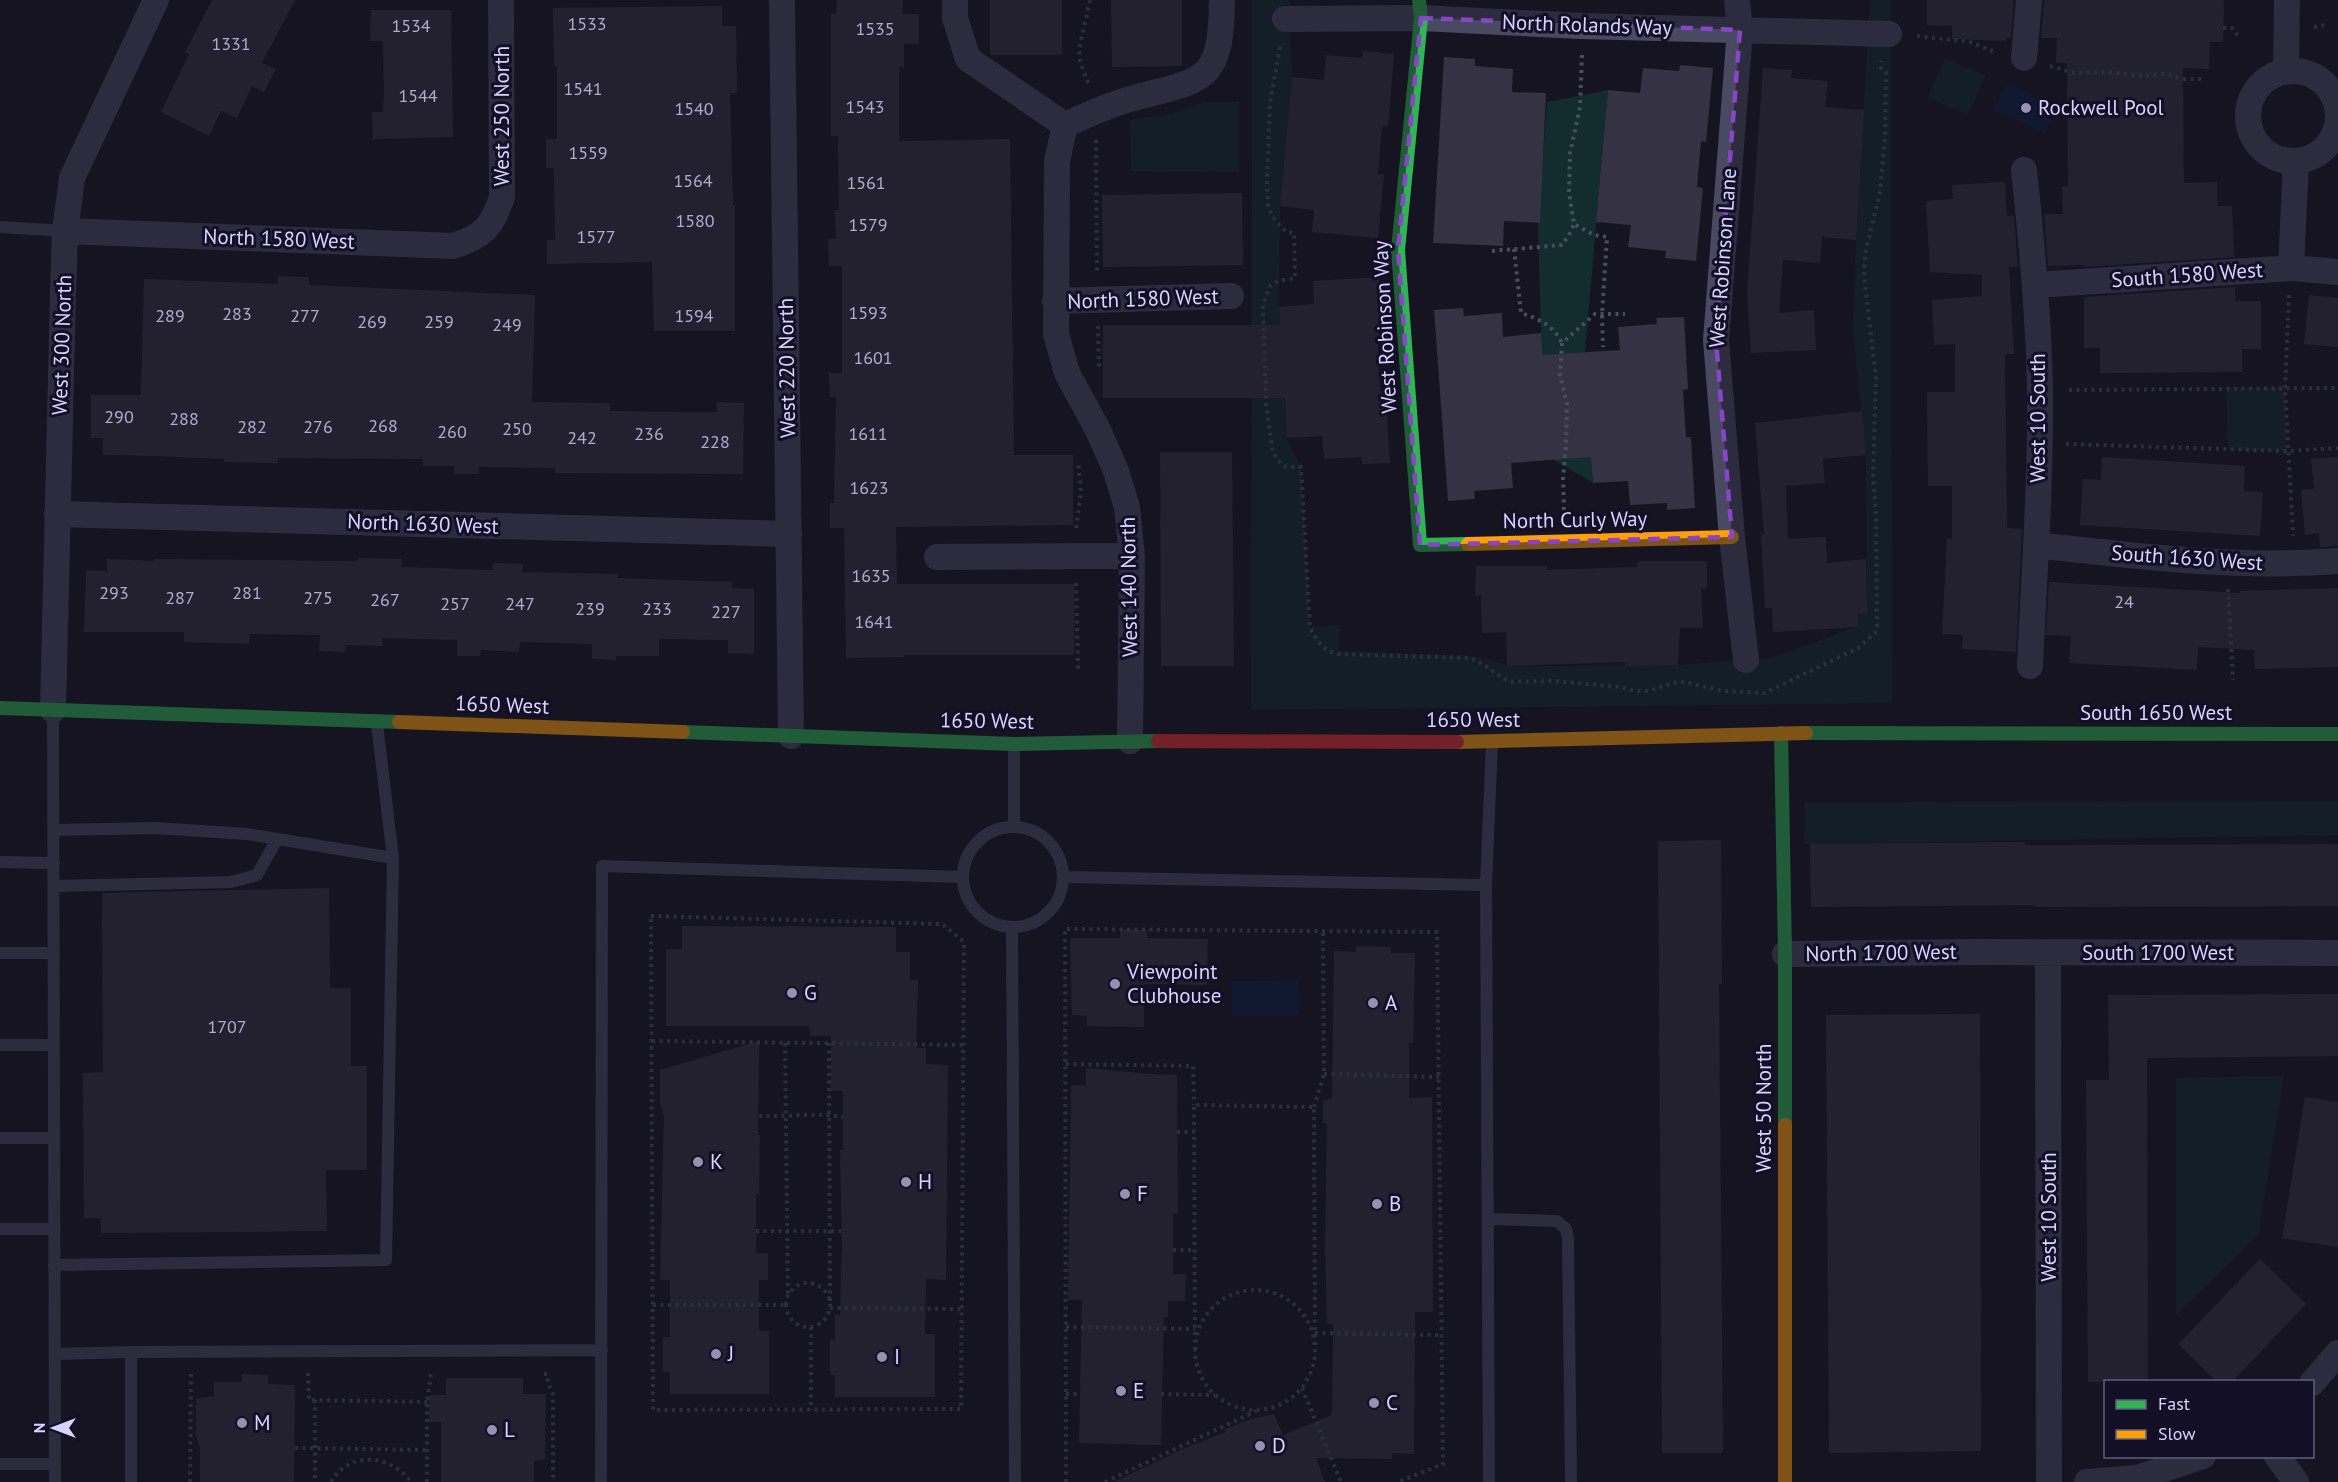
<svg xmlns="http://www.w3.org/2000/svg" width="2338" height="1482" font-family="'PT Sans',sans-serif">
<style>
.green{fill:#132c2d}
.water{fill:#0d2144}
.building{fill:#343243}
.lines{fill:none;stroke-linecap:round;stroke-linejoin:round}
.path{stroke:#44505f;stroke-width:4;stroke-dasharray:3 4.5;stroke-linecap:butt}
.lane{stroke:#4a4962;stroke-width:12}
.street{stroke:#4a4962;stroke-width:26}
.fast{stroke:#30b455;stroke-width:14}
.slow{stroke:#ff9f0a;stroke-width:14}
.jam{stroke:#e5322d;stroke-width:14}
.marked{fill:none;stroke:#8945c9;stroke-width:4.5;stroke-dasharray:12 8;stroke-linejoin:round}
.poi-dot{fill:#9591b1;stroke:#130f26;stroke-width:2}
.labels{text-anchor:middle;stroke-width:6;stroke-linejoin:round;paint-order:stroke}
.number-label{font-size:18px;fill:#b0acd0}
.street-label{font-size:21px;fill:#d9d4ff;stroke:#130f26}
.poi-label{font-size:21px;fill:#d9d4ff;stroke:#130f26;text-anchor:start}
</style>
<rect width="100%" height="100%" fill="#161421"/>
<path class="green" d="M1252,0H1289L1292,77L1280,206L1279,307L1287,438L1301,467L1310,627L1339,625V651L1476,656L1507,666L1678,665L1770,658L1857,627L1858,614H1867L1866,456L1853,331L1856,240L1870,0H1891L1892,703L1251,710Z
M1945,58L1986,76L1967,115L1928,97Z
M1608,90L1585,352L1593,483L1554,460L1541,333L1538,231L1547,102Z
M1204,102H1239V172L1131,171L1130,120L1171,114Z
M2226,388H2285L2287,451L2228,450Z
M2338,801V835L1804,844L1805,802Z
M2284,1076L2258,1235L2176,1315V1078Z"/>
<path class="water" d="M2007,83L2057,107L2045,133L1994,110Z
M1298,980L1299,1015H1232V981Z"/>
<path class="building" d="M212,0H295L262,63L276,69L264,92L252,86L237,118L221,111L209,136L161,112L189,54L185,52Z
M837,0H903V14H919V44H904V67H899V141L1010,139L1014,455H1073V525L896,527L897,584H1074V655H904V657L846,658L844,528H830V503H834L836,397H830L829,373H842V266H829L828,239H836L835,210H839L838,136H831V14H836Z
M990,0H1062V55H990Z
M1111,0H1182V66L1112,67Z
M1927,0H2014L2011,38H2006V41L1952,39V26L1927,25Z
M2044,0H2224L2223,42H2210L2209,69L2183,68L2184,183L2217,182V206H2232L2234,257L2084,267V265L2048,266L2044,214H2063L2062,187L2068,186L2067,63H2056L2057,38H2041Z
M722,6V26H736L737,93H730L733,205H735V331H654L652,262L547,264V240H555L554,168H546V139H557V66H554L553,8Z
M371,10H451L453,137L373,139L372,112H383L384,88L383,41H370Z
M1363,51L1394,54L1388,127L1382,126L1378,174H1384L1378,238L1312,232L1314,210L1280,206L1292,77L1324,80L1326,55L1362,58Z
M1444,57L1475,59V66L1513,69L1512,92L1546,93L1540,223L1504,221L1503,246L1433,243Z
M1680,65L1713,68L1706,142L1701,141L1697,187L1703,188L1696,261L1665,258L1666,251L1628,247L1631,225L1596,222L1608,90L1640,93L1643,68L1679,71Z
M1763,68L1792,70L1791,78L1828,81L1825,107L1864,110L1856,240L1822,237L1820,263L1783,260L1779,313L1814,310L1816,350L1751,353L1747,293Z
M2005,182L2007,216L2014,215L2018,267H2009L2014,354H2005L2007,528L2022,529L2016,652L1962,649L1963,635L1942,634L1947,539H1952V486H1928L1927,392H1955V344L1934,345L1932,300L1982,296V275L1930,272L1926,201L1953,199L1952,185Z
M1242,193L1243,265L1103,267L1102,195Z
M278,276L309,277V285L535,295L532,402L610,403V411L687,412H717V402L744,403L743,474L555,473V468L479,467V474H454V466H423V459L278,458V463L224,462V459L156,456L103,455V438H91V395H141L144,279L278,284Z
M1379,277L1383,344H1378L1380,391H1385L1390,463L1362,464V457L1324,459L1322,436L1287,438L1285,398H1103V325H1280L1279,307L1314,304L1313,281Z
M2235,287V301H2261V349H2242V372L2100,373V348H2084V297Z
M2309,295L2338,298V347L2304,344Z
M1463,308L1464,316L1502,313L1503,337L1541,333L1543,355L1620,350L1618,327L1657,324L1656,318L1684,317L1688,389L1683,390L1686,437H1691L1695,508L1667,510V503L1630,505L1628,481L1593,483L1591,457L1511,463L1513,488L1474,491L1475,499L1448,501L1434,310Z
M1862,411L1866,455L1823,459L1825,483L1786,486L1788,539L1826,537L1827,563L1866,559L1867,614H1858V627L1773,632L1772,608H1765L1761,535H1764L1755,423Z
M1160,452H1232L1234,666H1161Z
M2102,457L2245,466L2244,491L2263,492L2260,536L2080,525L2083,479L2101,480Z
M2338,457V546L2320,547L2319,533L2305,535L2301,490L2314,489L2311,459Z
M358,558L402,559V567L493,570V563L523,564L522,572L618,574V578L732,582V588L754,589V654L728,653V640L659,639V656H616V660L592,659V644L520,642L519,652L481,650L480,656H457V640L382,638V646L345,645V652L319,651L320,635L250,634L249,644L184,642V632H84L86,570L107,571V559L154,561V559L357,561Z
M1638,561H1707V588L1701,589L1703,628H1680L1678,665L1625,666V662L1507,666L1506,632L1482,633L1481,595L1475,596L1476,566H1547V570L1637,567Z
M2049,582L2240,593V591L2338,588V667L2255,669L2254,650L2198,647L2197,670L2069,663L2071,636L2046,635Z
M1721,840L1722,984H1719L1723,1453H1662L1658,841Z
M2024,842L2025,845L2338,844V906L2035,907V905L1811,907L1810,844Z
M329,888L330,988H351V1066H367V1170H326L327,1231L101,1233V1218H84L83,1073L103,1072L102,893Z
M682,926L896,927V952H910V980H918L916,1048H926V1064L948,1065L946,1280L926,1279L925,1334H935V1397H835V1375H830V1340H835V1315H840L842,1241L840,1150H843V1091H831V1036H810L809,1026H666V949H682Z
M1120,929L1147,930V938L1208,939L1207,985L1144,984V1027L1087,1026V1016L1072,1015L1070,938H1120Z
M1356,946L1391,947V953H1415L1413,1043H1409V1098L1432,1097L1433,1312H1415L1414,1454L1392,1453V1459L1316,1458L1325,1482H1114L1185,1448L1226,1432L1225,1429L1248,1420L1274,1414L1283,1435L1332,1415L1333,1324H1327L1325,1243L1327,1124L1323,1123V1101L1332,1098L1334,951L1356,952Z
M2338,994V1056L2147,1058L2148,1382H2088L2086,1080H2109L2108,995Z
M1980,1014L1981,1451L1829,1453L1826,1015Z
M759,1041L758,1135H760L759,1194H756V1253H768V1280H759V1331H769V1394H670V1372H663V1337H670V1280H660L664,1116L660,1104V1070Z
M1086,1068L1150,1074L1177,1075L1178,1214H1173V1274H1186L1185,1301H1168V1317H1164L1161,1445L1079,1443L1082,1300H1068L1071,1085H1086Z
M2305,1097L2338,1102V1247L2282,1238Z
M2260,1259L2306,1304L2232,1382H2217L2178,1344Z
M242,1374L268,1375V1384L295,1385L294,1482H200V1448L196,1435V1399L214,1396V1382H242Z
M446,1378H523V1394H546L545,1460L534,1461V1482H441V1422H429V1395H446Z"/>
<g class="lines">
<path class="path" d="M2314,27L2325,25
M2223,28H2232L2240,38
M1917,36L1970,42L1997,53
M1280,47L1270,102L1267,182L1268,204L1272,216L1286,232L1294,233L1295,278L1278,281L1270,286L1263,305L1266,404L1273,453L1281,464L1286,467H1301L1310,627C1317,641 1322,650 1338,654L1469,658L1476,660L1505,679L1513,682L1552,681L1621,687L1634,691H1648L1677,682L1689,683L1723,691L1765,693L1858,648L1875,633L1877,626L1876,517L1873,475L1876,378L1864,276L1865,254L1880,192L1885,137L1886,72L1881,68V61
M1582,55L1580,107L1570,153L1569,193L1574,224L1594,235L1607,237L1602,314L1603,347
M2050,66L2074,73L2108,72L2144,76L2164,74L2185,79H2203
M1088,83L1080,61L1079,50L1090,0
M1096,140L1097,274
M1514,249L1521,313C1539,319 1553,325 1562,343
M1492,251L1562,245L1569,235L1574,224
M2289,295L2285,388L2293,536
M1098,326L1099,370
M2069,390L2338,388
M2066,444L2287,451L2338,448
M1564,510L1563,478L1566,445L1567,404L1560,375L1562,343L1595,314H1625
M1076,528L1081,492L1078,461
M1076,583L1078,669
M2228,589L2233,680
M651,916L942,924L964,942L961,1409L653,1410Z
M652,1041L963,1045
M785,1043L788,1298
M829,1043L830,1301
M1066,1064L1193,1066L1194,1105
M1324,1074L1439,1077
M1314,1107L1324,1074L1323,931
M759,1116C787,1117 816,1112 843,1117
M1177,1132H1194
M756,1231H841
M1173,1250H1194
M786 1305a22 22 0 1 1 44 0a22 22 0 1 1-44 0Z
M1195 1350a60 60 0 1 1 120 0a60 60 0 1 1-120 0Z
M653,1305H786
M830,1308L961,1309
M811,1327V1410
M1066,1327L1195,1329
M1315,1333L1442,1335
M1195,1350L1194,1105L1314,1107L1315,1350
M308,1373L309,1400L427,1402
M544,1374H547L548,1383L553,1394V1482
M1302,1388L1341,1482
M1066,1394H1080
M1161,1394L1215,1395
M315,1400V1482
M295,1448L427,1450
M190,1482L191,1374
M331,1482C349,1450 392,1455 411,1482
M427,1482V1402L431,1373
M1066,1482L1065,929L1437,932L1443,1464L1398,1482
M1105,1482L1256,1411"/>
<path class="lane" d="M0,227L65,231
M53,712L55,1482
M1014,745V827
M963 877a50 50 0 1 1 100 0a50 50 0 1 1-100 0Z
M54,830L156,828L247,834L393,858L377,724
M0,862L54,863
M1064,877L1486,885
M54,886L231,882L257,875L277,839
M1012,927L1015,1482
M0,953H54
M0,1045H54
M0,1138H54
M1488,1219L1557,1221L1566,1229L1568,1239L1571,1482
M0,1229H54
M54,1265L386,1260L393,858
M55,1354L131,1352
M0,1464H55
M131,1482V1352L602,1350
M601,1482L602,866L963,877
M1489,1482L1486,885L1492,742"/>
<path class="street" d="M782,0L791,736
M955,0V18L968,59L1065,125
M1737,0L1740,30L1716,340L1732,537L1746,660
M1285,19L1421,18L1582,26L1889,34
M2024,58L2029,0
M2286,71L2287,0
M2248 116a45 45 0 1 1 90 0a45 45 0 1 1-90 0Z
M1065,125L1057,161L1056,334L1067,373L1098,430L1116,471L1127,507L1132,556L1130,741
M1065,125C1087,115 1110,104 1134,98C1206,79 1221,82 1222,0
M2024,170C2032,244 2039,318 2040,392C2041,484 2034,575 2030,666
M65,231L453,246C484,236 492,227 502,197L501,0
M2291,268L2296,161
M2036,285L2291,268L2338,272
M1055,301L1231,296
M57,514L789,534
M2036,545C2136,556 2237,569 2338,561
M937,557L1132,556
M53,710L63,293L65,231L72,178L156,0
M2048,953L2049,1482
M1785,954L1978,952L2338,953
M2312,1383L2338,1353
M2277,1456L2296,1482
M2087,1482L2137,1478L2203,1456"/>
<path class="fast" d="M1419,0L1421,18L1398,250L1420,545L1468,544
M0,708L399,722
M683,732L1014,744L1158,741
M1781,733L1785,954V1125
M1806,733L2338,734"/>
<path class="slow" d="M1468,544L1732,537
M399,722L683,732
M1457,742L1806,733
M1785,1125V1482"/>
<path class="jam" d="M1158,741L1457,742"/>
</g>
<path d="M0 0H2338V1482H0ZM1421,18L1740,30L1716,340L1732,537L1420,545L1398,250Z" fill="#161421" fill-opacity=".55" fill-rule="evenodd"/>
<path class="marked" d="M1421,18L1740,30L1716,340L1732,537L1420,545L1398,250Z"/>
<g class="poi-dot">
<circle cx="2026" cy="108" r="6"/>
<circle cx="1115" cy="984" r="6"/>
<circle cx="792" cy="993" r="6"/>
<circle cx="1373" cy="1003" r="6"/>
<circle cx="698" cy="1162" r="6"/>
<circle cx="906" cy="1182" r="6"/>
<circle cx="1125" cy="1194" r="6"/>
<circle cx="1377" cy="1204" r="6"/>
<circle cx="716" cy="1354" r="6"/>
<circle cx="882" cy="1357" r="6"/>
<circle cx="1121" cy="1391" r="6"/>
<circle cx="1374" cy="1403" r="6"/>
<circle cx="242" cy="1423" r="6"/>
<circle cx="492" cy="1430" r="6"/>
<circle cx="1260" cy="1446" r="6"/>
</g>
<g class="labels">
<g class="number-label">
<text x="587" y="30">1533</text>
<text x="411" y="32">1534</text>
<text x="875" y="35">1535</text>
<text x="231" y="50">1331</text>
<text x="583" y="95">1541</text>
<text x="418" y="102">1544</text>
<text x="865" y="113">1543</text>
<text x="694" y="115">1540</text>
<text x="588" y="159">1559</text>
<text x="693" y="187">1564</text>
<text x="866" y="189">1561</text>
<text x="695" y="227">1580</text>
<text x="868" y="231">1579</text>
<text x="596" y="243">1577</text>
<text x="868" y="319">1593</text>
<text x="237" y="320">283</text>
<text x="170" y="322">289</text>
<text x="305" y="322">277</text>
<text x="694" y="322">1594</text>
<text x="372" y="328">269</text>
<text x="439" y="328">259</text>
<text x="507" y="331">249</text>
<text x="873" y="364">1601</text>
<text x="119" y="423">290</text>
<text x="184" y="425">288</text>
<text x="383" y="432">268</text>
<text x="252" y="433">282</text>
<text x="318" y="433">276</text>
<text x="517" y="435">250</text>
<text x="452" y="438">260</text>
<text x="649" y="440">236</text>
<text x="868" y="440">1611</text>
<text x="582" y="444">242</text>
<text x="715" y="448">228</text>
<text x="869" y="494">1623</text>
<text x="871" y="582">1635</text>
<text x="114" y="599">293</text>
<text x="247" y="599">281</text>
<text x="180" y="604">287</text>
<text x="318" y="604">275</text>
<text x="385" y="606">267</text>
<text x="2124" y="608">24</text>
<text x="455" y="610">257</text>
<text x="520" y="610">247</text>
<text x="590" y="615">239</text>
<text x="657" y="615">233</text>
<text x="726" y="618">227</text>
<text x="874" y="628">1641</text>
<text x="227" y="1033">1707</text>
</g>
<g class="street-label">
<text transform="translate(1587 25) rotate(2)" y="7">North Rolands Way</text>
<text transform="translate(502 116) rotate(-90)" y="7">West 250 North</text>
<text transform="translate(279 239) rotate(2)" y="7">North 1580 West</text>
<text transform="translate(1723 258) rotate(-86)" y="7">West Robinson Lane</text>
<text transform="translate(2187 275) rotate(-4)" y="7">South 1580 West</text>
<text transform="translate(1143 299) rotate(-2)" y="7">North 1580 West</text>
<text transform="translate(1385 327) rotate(-93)" y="7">West Robinson Way</text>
<text transform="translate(62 345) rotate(-88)" y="7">West 300 North</text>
<text transform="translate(787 368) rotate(-91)" y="7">West 220 North</text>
<text transform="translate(2038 418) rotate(-90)" y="7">West 10 South</text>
<text transform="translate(1575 520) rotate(-1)" y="7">North Curly Way</text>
<text transform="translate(423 524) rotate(2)" y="7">North 1630 West</text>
<text transform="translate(2187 558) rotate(4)" y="7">South 1630 West</text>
<text transform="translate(1129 587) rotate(-91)" y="7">West 140 North</text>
<text transform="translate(502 705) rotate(2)" y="7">1650 West</text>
<text x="2156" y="720">South 1650 West</text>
<text x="1473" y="727">1650 West</text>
<text transform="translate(987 721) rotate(1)" y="7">1650 West</text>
<text transform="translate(1881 953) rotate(-1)" y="7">North 1700 West</text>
<text x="2158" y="960">South 1700 West</text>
<text transform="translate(1764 1108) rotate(-90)" y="7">West 50 North</text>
<text transform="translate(2049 1217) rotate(-90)" y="7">West 10 South</text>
</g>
<g class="poi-label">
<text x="2038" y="115">Rockwell Pool</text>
<text x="1127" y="979">Viewpoint<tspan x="1127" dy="24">Clubhouse</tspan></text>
<text x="804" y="1000">G</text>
<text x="1385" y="1010">A</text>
<text x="710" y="1169">K</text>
<text x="918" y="1189">H</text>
<text x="1137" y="1201">F</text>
<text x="1389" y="1211">B</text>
<text x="728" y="1361">J</text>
<text x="894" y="1364">I</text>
<text x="1133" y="1398">E</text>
<text x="1386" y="1410">C</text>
<text x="254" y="1430">M</text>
<text x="504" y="1437">L</text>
<text x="1272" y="1453">D</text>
</g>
</g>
<rect x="2104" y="1380" width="210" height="78" fill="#130f26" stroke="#625e7d" stroke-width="1.5"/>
<rect x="2116" y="1400" width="30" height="9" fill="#30b455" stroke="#625e7d" stroke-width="1.5"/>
<text x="2158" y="1410" font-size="18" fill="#d9d4ff">Fast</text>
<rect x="2116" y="1430" width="30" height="9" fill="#ff9f0a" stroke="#625e7d" stroke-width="1.5"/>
<text x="2158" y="1440" font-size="18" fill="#d9d4ff">Slow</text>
<g transform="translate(54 1428) rotate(270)" stroke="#130f26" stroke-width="4.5" paint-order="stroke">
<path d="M0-4.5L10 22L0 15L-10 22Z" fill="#d9d4ff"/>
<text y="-9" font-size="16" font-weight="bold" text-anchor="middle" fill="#d9d4ff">N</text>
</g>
</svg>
